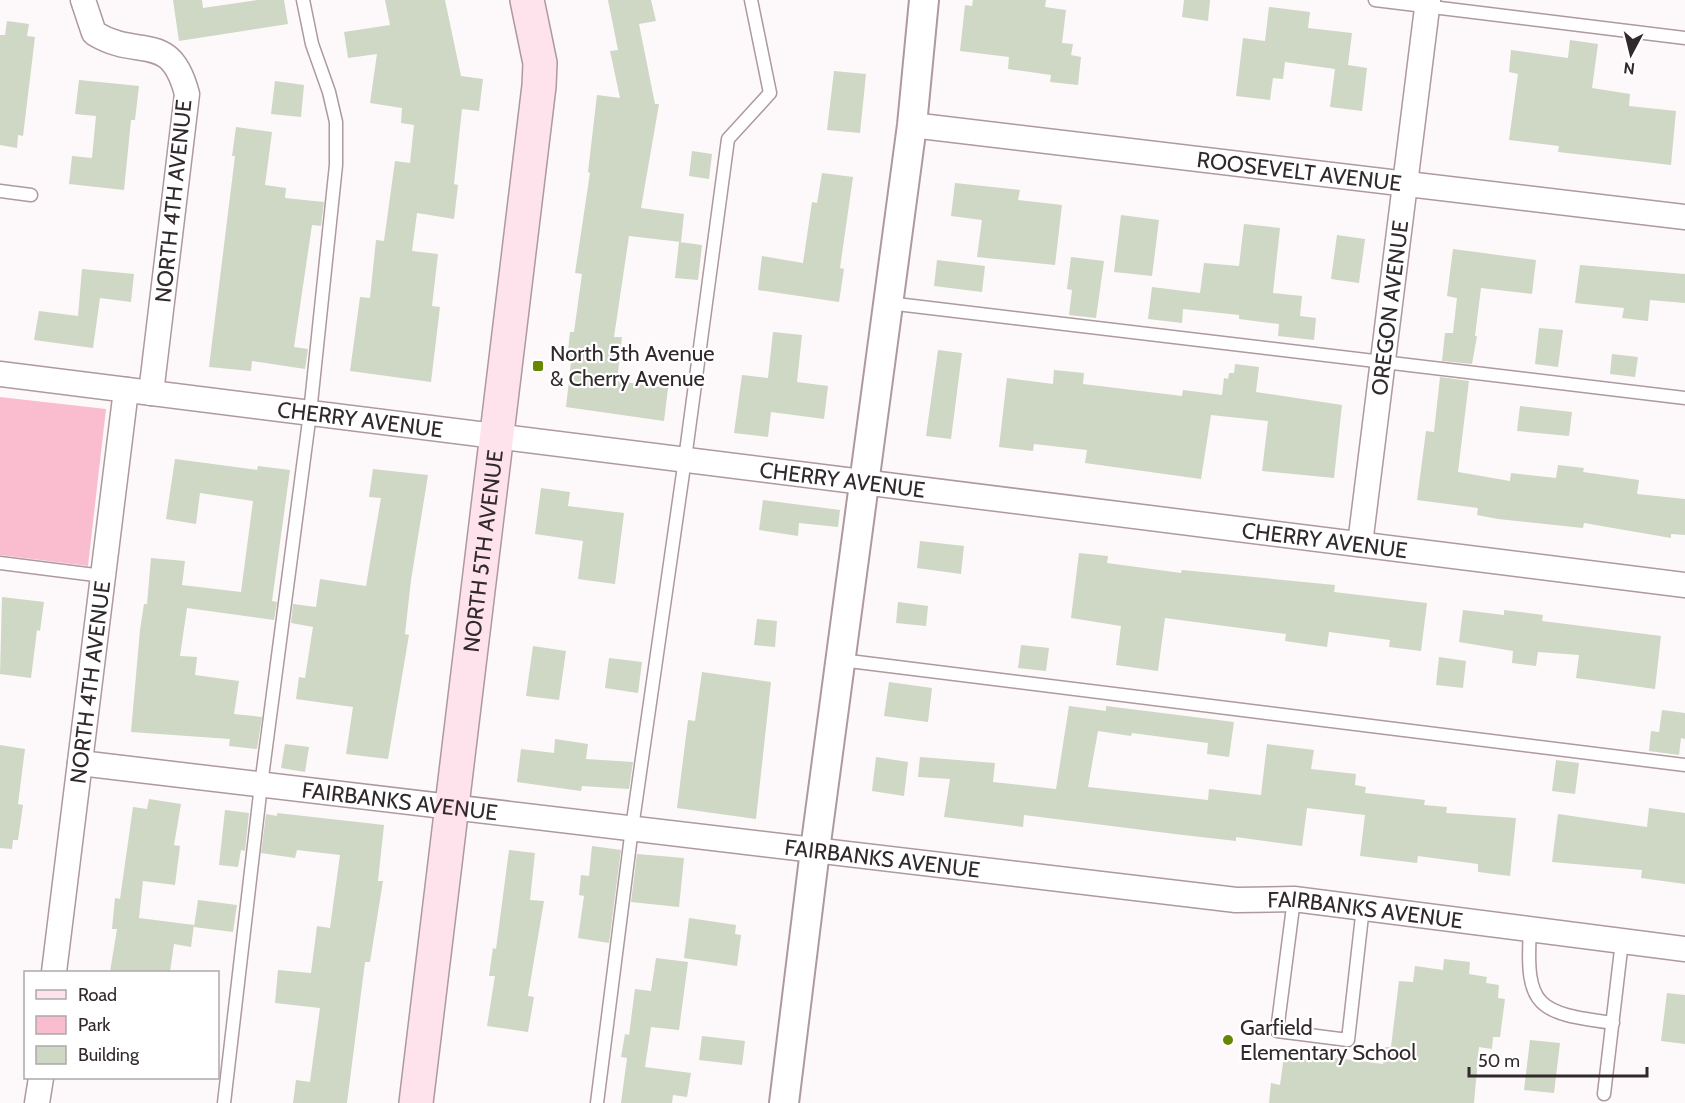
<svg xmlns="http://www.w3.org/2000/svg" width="1685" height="1103" font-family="Cabin,sans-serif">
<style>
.green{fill:#fabdcf}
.building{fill:#cfd7c5}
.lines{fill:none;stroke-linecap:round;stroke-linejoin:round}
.service-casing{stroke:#ad999e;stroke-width:15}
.minor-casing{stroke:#ad999e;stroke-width:27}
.tertiary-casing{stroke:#ad999e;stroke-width:32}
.secondary-casing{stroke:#ad999e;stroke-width:36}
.service{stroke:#fff;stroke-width:12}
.minor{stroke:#fff;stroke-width:24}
.tertiary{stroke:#fff;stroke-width:28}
.secondary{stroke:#fee3ec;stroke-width:33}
.poi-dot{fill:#668702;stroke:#fff;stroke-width:2}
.labels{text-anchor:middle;stroke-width:4.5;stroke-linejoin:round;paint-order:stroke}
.street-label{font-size:22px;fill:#31292b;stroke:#fff}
.poi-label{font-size:22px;fill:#31292b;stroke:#fff;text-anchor:start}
</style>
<rect width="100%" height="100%" fill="#fdf9fa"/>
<path class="green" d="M0,397L106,409L88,566L0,555Z"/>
<path class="building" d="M173,0H202L203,8L257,0H284L288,24L179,41Z
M385,0H445L461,76L483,79L479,111L462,109L454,184L458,185L454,219L417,213L412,251L438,254L432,306L440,307L431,382L350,371L360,297L370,298L376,240L384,241L395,161L410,163L414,125L401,123L402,108L370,103L377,54L348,58L344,32L390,25Z
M608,0H651L656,21L639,24L655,104H659L641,208L684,214L681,242L629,236L614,337H622L617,381L668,388L664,421L566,407L571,362L567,361L570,332H574L582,274L575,273L590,173L588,172L597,95L620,98L610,51L618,50Z
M973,0H1046L1045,7L1066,10L1062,43L1073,44L1071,55L1081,57L1078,85L1050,82L1051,75L1008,69L1009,57L960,51L965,5L972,6Z
M1184,0H1210L1208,21L1182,17Z
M1269,7L1310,12L1308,28L1352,33L1348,65L1367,68L1362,111L1330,107L1335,69L1285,62L1283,79L1273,78L1270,100L1236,96L1243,38L1265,41Z
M7,21L29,24L27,36L35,37L23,136L18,135L17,148L0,145V35H5Z
M1570,40L1598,44L1592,88L1630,94L1629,106L1676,111L1671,165L1558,152L1559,146L1509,140L1518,74L1509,72L1511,50L1568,58Z
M834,71L866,74L860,133L827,130Z
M79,80L139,86L135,120H131L124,190L69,184L72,156L92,158L96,116L75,114Z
M275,81L304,85L301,117L271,114Z
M236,127L272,132L265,185L286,188L285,198L324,202L321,226L312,225L294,347L308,349L305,369L252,361L251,371L209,367L235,156H232Z
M692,151L712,154L709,179L689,176Z
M822,173L853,177L840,268L844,269L839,302L758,290L762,256L803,263L812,202L817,203Z
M955,183L1020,190L1018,200L1062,205L1055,265L977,257L982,220L951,216Z
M1121,215L1159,220L1152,276L1114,272Z
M1244,224L1280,228L1273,293L1302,296L1300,316L1316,318L1314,340L1278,336L1279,324L1239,319V315L1183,309L1182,323L1148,319L1152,287L1200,293L1204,263L1239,266Z
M1337,235L1365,239L1359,283L1331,279Z
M679,242L702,245L698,280L675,278Z
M1453,249L1536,260L1532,294L1481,288L1475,336H1477L1472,364L1442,361L1445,333H1453L1457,298L1447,296Z
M1071,257L1104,261L1096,318L1069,315L1072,290L1067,289Z
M937,260L985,266L982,292L934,286Z
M1580,265L1685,274V303L1650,300L1648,321L1622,318L1624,308L1575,303Z
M82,269L134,274L131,302L100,298L93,348L34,340L39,311L78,316Z
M1539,328L1563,330L1558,367L1535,364Z
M773,332L802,335L797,382L828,386L824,419L771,412L768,437L734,433L742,375L768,378Z
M938,350L962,353L951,439L926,436Z
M1612,354L1638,357L1635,377L1610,374Z
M1235,364L1259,367L1256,392L1342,405L1334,478L1262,471L1268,421L1211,415L1201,479L1085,463L1087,450L1034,444L1033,451L999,447L1007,378L1053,384L1054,370L1084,373L1083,384L1182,396L1183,390L1222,395L1224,378L1228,379L1229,373H1234Z
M1440,377L1469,381L1458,472L1510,481L1511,473L1556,478L1558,465L1584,468L1583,472L1639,480L1637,494L1685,499V535L1671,534V538L1584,523L1583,528L1498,519L1477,515L1478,508L1417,500L1426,431L1434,432Z
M1520,406L1572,412L1569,436L1517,431Z
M175,459L257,470L258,466L290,470L272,601L277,602L274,620L187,608L180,656L197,657L195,675L239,681L234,714L262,717L257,749L229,746L230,739L131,732L140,630L144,604H147L151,558L185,561L182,585L241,592L253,501L200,493L196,524L166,519Z
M373,469L428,475L411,580L405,634L409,635L388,759L346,754L353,707L296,699L299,677L305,678L313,627L291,623L293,604L316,607L320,579L366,586L381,498L369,497Z
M541,488L570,492L568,506L624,513L615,584L578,579L583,541L535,534Z
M763,500L840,510L838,527L799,523L798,536L759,530Z
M920,541L964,546L961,574L917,568Z
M1079,553L1108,556L1107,563L1181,573L1182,570L1335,585L1334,592L1427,603L1421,651L1389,647L1390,640L1329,632L1327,647L1285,641L1286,634L1165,618L1158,671L1116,665L1121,626L1071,618Z
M2,597L44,602L40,631L37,630L31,678L0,674Z
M898,602L928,606L926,626L896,623Z
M1463,610L1504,615V610L1543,615L1542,621L1661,636L1655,689L1576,678L1579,655L1538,652L1536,666L1512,663L1513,651L1459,642Z
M757,619L777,621L775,647L754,645Z
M1021,645L1049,648L1046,671L1018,668Z
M533,646L566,651L559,700L526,696Z
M1439,657L1466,661L1463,688L1436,685Z
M609,658L642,662L638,693L605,688Z
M702,672L771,682L756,819L677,808L688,720L695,721Z
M889,682L932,688L928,722L884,716Z
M1069,706L1106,711V706L1234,722L1229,757L1207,754L1208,743L1132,733L1131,736L1098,731L1088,787L1208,800L1209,789L1261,795L1267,744L1314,750L1311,769L1356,774L1355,785L1366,787L1365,793L1425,800L1424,805L1447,807L1446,813L1516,818L1510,876L1478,872V864L1418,856L1417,863L1360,856L1365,815L1307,808L1302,846L1236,837V841L1183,835L1024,815L1023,827L944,817L950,779L918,777L920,757L995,763L993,782L1056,789Z
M1662,710L1685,713V739L1681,738L1679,755L1649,751L1651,731L1659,732Z
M555,739L588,744L586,759L633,762L629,789L582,786L581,791L517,782L521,749L554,753Z
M285,744L309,747L305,772L281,768Z
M0,745L25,749L18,804L23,805L18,840H13L12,849L0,848Z
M876,757L908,762L904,796L872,791Z
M1556,760L1579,763L1575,794L1552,791Z
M149,799L181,804L174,845L180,846L175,885L143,881L139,918L194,925L191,947L174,944L170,972H110L117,929H112L115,898L120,899L133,807L147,809Z
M1649,808L1685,813V884L1641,878L1642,870L1552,862L1558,814L1647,827Z
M225,810L249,813L245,851L241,850L238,867L219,865Z
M277,813L384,825L378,881H383L370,962H365L347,1103H293L296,1080L310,1082L320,1008L275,1003L278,970L311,973L317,926L330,928L340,855L297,850L295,858L261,853L266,814L277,816Z
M592,846L621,850L609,943L578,938L584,896L579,895L581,875L589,876Z
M509,850L535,853L530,900L544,901L528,996L534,997L528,1032L487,1026L495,976H489L493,948L496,949Z
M637,854L684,858L679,907L631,902Z
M198,900L237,905L233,932L194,927Z
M689,918L736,925L735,934L741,935L737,966L684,958Z
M656,958L688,962L679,1030L651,1027L645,1067L691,1073L687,1097L673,1095L672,1103H621L627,1058L621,1057L625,1034L629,1035L635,989L651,991Z
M1444,959L1470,962L1469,974L1487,977L1486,983L1499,985L1498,998L1505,999L1500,1037H1493L1492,1049L1479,1047L1474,1103H1269L1271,1083L1280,1085L1284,1056L1306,1059V1054L1383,1064L1385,1047H1391L1399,981L1413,982L1415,966L1443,970Z
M1667,993L1685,995V1044L1661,1041Z
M702,1036L745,1041L742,1065L699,1060Z
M1530,1040L1560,1043L1554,1093L1524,1090Z"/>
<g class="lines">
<defs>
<path id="service" d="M1375,0L1685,38
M0,191L31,195
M888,303L1685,398
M0,563L103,576
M841,660L1685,765
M1294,899L1277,1031L1348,1040L1363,907
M1530,930C1525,1008 1538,1013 1613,1023
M1604,1094L1622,941
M224,1103L261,785L310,413L336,165V122L329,92L312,44L303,0
M597,1103L632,828L685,459L728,139L770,93L751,0"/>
<g id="minor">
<path d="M83,0L94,33C139,61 170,29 187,94L151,393"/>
<path id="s1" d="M912,125L1685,217"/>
<path id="s2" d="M0,374L1685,585"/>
<path id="s3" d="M1360,544L1428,0"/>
<path id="s4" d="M80,763L1236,900L1294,899L1685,949"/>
<path id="s5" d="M54,972L126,390"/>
<path d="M37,1103L41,1078"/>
</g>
<path id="tertiary" d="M784,1103L815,850L912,125L924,0"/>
<g id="secondary">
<path id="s6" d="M416,1103L539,86L540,63L527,0"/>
</g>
</defs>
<use href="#service" class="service-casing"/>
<use href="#minor" class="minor-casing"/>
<use href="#tertiary" class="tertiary-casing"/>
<use href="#secondary" class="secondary-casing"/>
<use href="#service" class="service"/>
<use href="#minor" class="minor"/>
<use href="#tertiary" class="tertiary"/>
<use href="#secondary" class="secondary"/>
</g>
<g class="poi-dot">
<rect x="532" y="360" width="12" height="12" rx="3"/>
<circle cx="1228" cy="1040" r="6"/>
</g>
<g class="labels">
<g class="street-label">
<text dy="8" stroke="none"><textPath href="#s1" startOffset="390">ROOSEVELT AVENUE</textPath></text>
<text transform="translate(173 201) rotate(-84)" y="8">NORTH 4TH AVENUE</text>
<text dy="8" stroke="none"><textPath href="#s3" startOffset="238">OREGON AVENUE</textPath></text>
<text dy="8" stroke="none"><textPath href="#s2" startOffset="363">CHERRY AVENUE</textPath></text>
<text dy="8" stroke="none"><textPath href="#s2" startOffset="849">CHERRY AVENUE</textPath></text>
<text dy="8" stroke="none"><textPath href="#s2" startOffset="1335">CHERRY AVENUE</textPath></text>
<text dy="8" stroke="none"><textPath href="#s6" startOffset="556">NORTH 5TH AVENUE</textPath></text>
<text dy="8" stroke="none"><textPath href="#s5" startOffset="292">NORTH 4TH AVENUE</textPath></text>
<text dy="8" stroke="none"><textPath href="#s4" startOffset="322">FAIRBANKS AVENUE</textPath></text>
<text dy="8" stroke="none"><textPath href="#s4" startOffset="808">FAIRBANKS AVENUE</textPath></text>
<text dy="8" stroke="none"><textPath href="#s4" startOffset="1294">FAIRBANKS AVENUE</textPath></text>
</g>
<g class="poi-label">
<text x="550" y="361">North 5th Avenue<tspan x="550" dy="25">&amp; Cherry Avenue</tspan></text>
<text x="1240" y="1035">Garfield<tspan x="1240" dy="25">Elementary School</tspan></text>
</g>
</g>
<rect x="24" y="971" width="195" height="108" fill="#ffffff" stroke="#ada9aa" stroke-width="1.5"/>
<rect x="36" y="990" width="30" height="9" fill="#fee3ec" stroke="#ada9aa" stroke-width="1.5"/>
<text x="78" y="1001" font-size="18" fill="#31292b">Road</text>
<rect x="36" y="1016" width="30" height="18" fill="#fabdcf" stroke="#ada9aa" stroke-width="1.5"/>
<text x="78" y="1031" font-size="18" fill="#31292b">Park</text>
<rect x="36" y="1046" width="30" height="18" fill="#cfd7c5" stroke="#ada9aa" stroke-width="1.5"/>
<text x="78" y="1061" font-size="18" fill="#31292b">Building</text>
<g transform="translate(1631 54) rotate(187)" stroke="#ffffff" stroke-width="4.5" paint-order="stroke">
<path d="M0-4.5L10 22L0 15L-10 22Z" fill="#31292b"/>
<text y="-9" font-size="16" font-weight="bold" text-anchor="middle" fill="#31292b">N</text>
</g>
<path d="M1469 1067v9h178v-9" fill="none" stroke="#31292b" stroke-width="3"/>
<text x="1478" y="1067" font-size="18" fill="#31292b" stroke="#ffffff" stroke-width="4.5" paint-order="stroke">50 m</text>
</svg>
